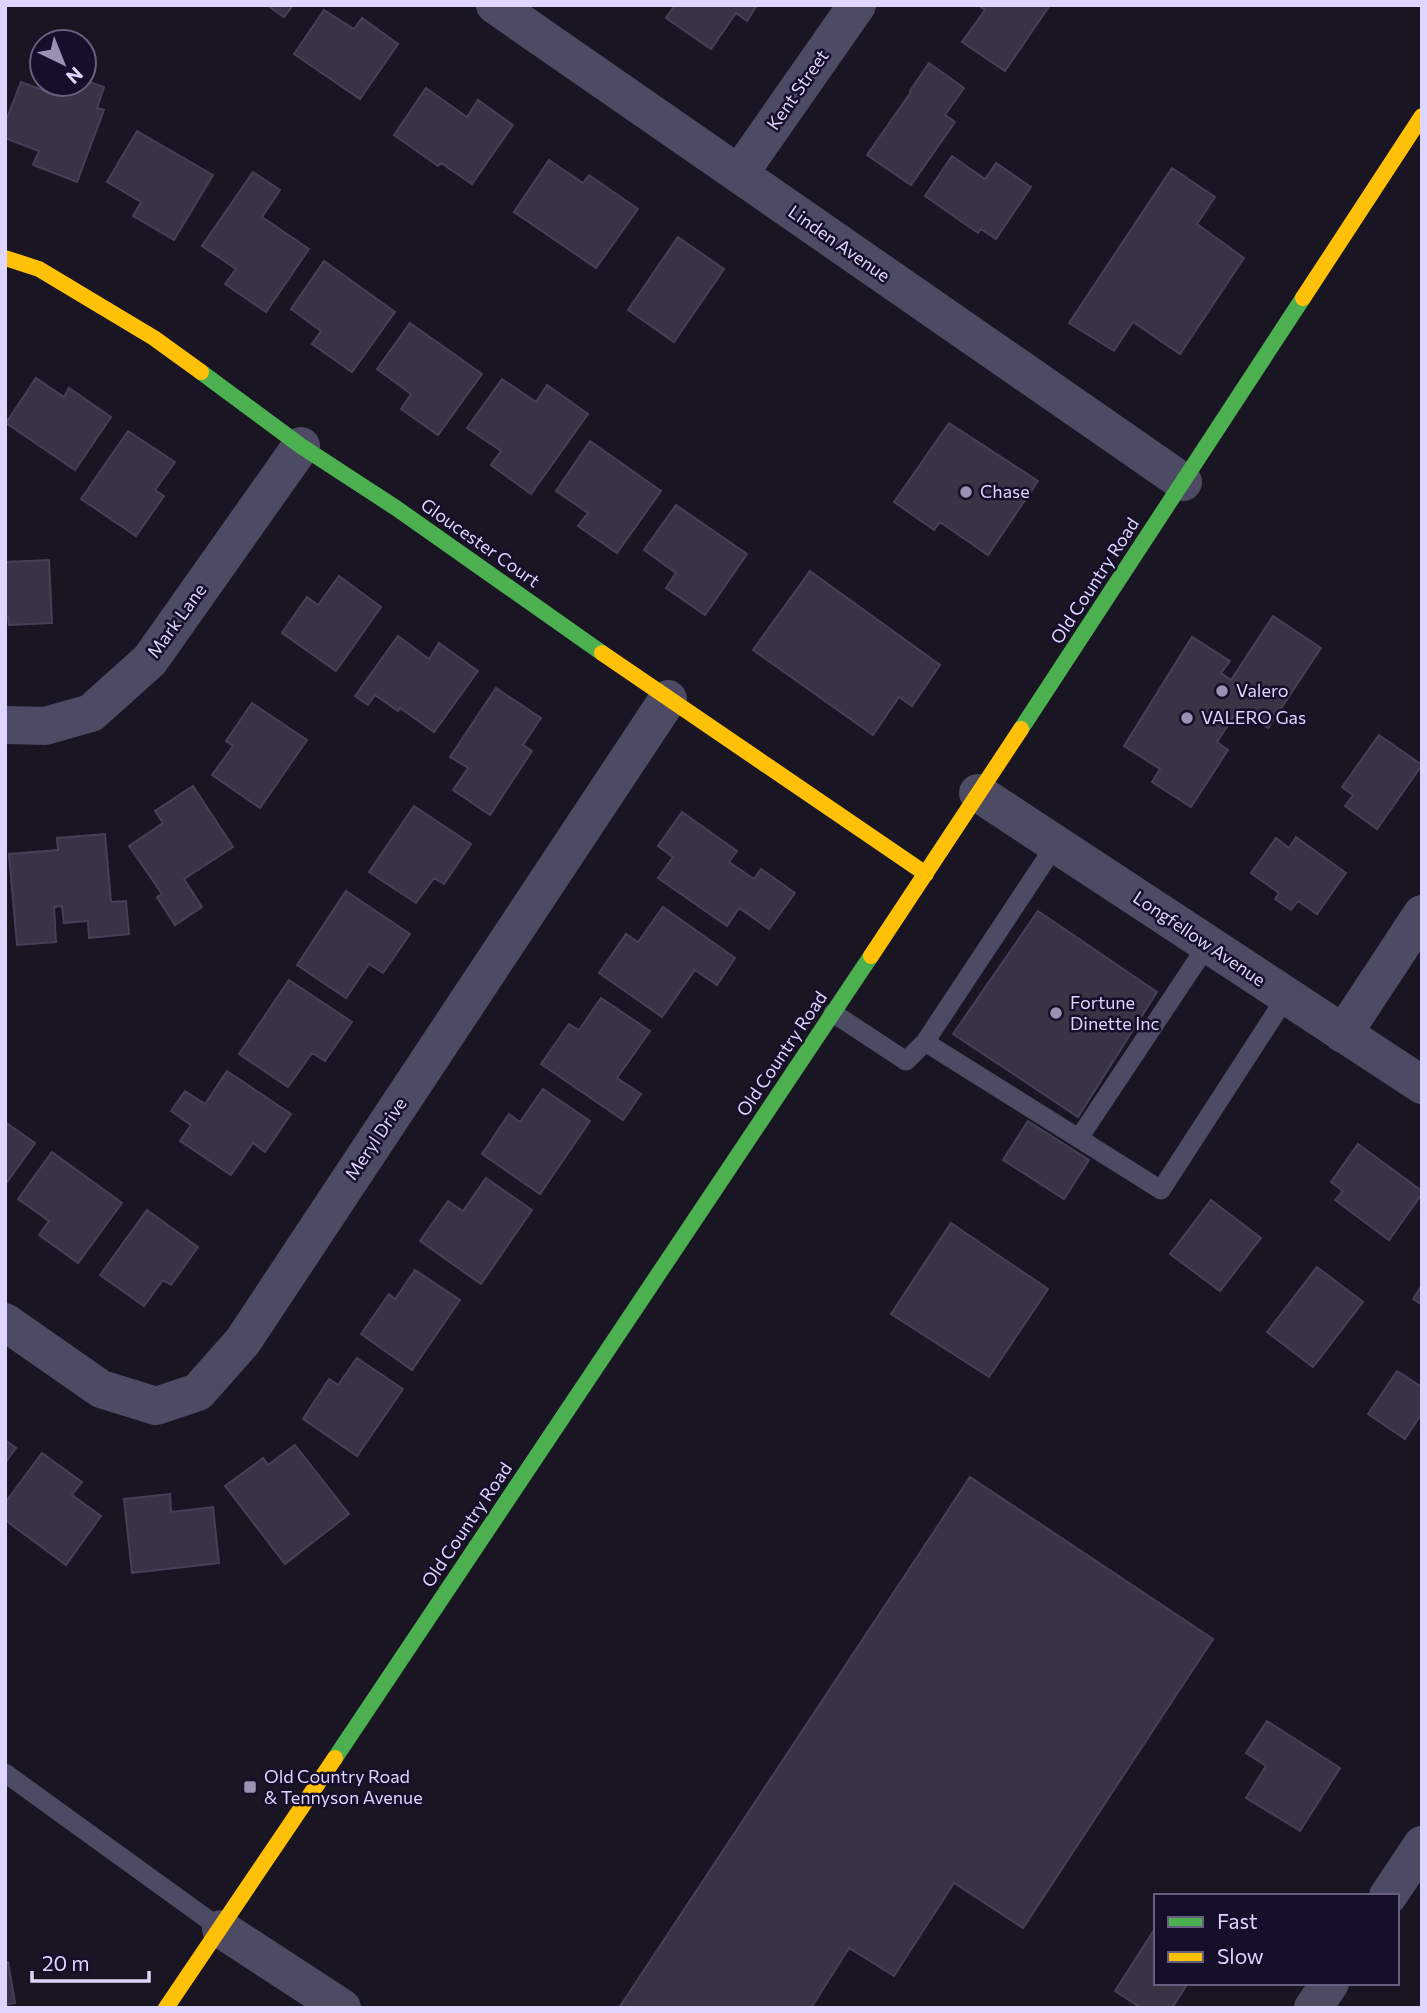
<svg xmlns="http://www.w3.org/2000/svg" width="1427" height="2013" font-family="Commissioner,sans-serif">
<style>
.building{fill:#383345;stroke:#454056;stroke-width:2}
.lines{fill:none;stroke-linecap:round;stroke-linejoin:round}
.lane{stroke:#4d4a64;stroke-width:19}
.street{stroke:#4d4a64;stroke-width:38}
.fast{stroke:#4caf50;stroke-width:16}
.slow{stroke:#ffc107;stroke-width:16}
.poi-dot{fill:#9a92b2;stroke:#160f29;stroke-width:2.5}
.labels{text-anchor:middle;stroke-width:5;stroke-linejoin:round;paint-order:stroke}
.street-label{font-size:18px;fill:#dfd6ff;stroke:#160f29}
.poi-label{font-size:18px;fill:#dfd6ff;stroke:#160f29;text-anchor:start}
</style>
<rect width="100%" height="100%" fill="#191523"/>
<path class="building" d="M267,5H293L284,17Z
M675,5H757L747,21L736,13L711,49L666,18Z
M978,5H1050L1005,71L962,42L985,10Z
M324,10L354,29L362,18L398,44L360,99L294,54Z
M929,63L964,88L945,115L955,122L911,185L867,155L911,92L910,91Z
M84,80L104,87L97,108L104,110L77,182L33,165L39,151L5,138V123L21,82L59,96L63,84H84Z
M426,88L467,117L478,100L513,125L472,184L441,163L438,166L394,135Z
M137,131L213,175L174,240L133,216L141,202L107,182Z
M952,156L985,179L996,163L1031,187L996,239L981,229L978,233L925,196Z
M549,160L583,183L589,175L638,209L596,268L514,212Z
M1172,168L1215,197L1197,224L1244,258L1180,354L1133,322L1114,351L1069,323Z
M253,172L280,190L262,217L309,249L266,312L225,284L236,269L202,246Z
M678,237L724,269L674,342L628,310Z
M324,261L395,312L352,372L312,344L321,331L291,309Z
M410,323L482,374L438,435L401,409L411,394L377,369Z
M36,378L64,397L69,388L111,417L75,470L6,423Z
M502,379L536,402L547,385L588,414L531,494L491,465L501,451L467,428Z
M949,423L1038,481L988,555L940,522L934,530L894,502Z
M128,431L175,462L155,490L164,496L136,536L81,499Z
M590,441L661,491L617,553L578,526L588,513L556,491Z
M676,505L747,554L705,615L666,588L676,573L644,550Z
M49,560L52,623L9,625L8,616H5V562Z
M810,571L940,665L912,706L899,697L873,735L753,650Z
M339,576L381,607L336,671L282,633L307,597L318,605Z
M1273,616L1321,648L1268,728L1239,708L1217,742L1228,750L1191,807L1152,782L1160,769L1124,746L1192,637L1230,661L1221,673L1231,680Z
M398,636L429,659L439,643L478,671L434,732L400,708L398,711L375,695L368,705L355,696Z
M496,688L541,718L523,745L532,751L490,815L453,790L468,768L450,757Z
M252,703L307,740L260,808L212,775L233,746L226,741Z
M1379,735L1422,765L1377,829L1345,806L1353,795L1342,787Z
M193,786L233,847L184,879L202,907L175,925L157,897L162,894L129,846L163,823L155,811Z
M414,806L471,844L444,884L434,878L416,903L369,872Z
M682,812L737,851L729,862L754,879L761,869L795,893L769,929L739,908L727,926L658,878L673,857L658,846Z
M105,834L111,902L126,901L129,934L89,938L88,921L64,923L62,906L54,907L56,942L17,945L9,854L58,850L57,838Z
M1296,837L1346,873L1317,914L1298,901L1291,910L1275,899L1279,893L1251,873L1276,838L1289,848Z
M346,891L410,934L383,973L369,964L346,998L297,965Z
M663,907L735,958L717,985L695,970L662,1017L599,973L626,934L638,942Z
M1038,911L1157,992L1078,1117L953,1034Z
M289,980L352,1022L325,1061L312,1053L288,1087L239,1054Z
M601,998L650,1031L617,1078L641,1094L623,1120L541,1064L569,1024L579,1030Z
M227,1071L291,1114L265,1152L253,1143L231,1175L180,1141L191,1125L171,1111L185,1091L205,1104Z
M543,1089L590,1121L540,1194L482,1154L509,1114L520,1122Z
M1028,1121L1089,1160L1064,1199L1003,1160Z
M5,1122L35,1143L5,1185Z
M1358,1144L1422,1191V1194L1389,1240L1335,1200L1343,1191L1331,1182Z
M52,1152L122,1203L78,1263L39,1235L49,1221L18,1199Z
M486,1178L532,1210L481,1284L420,1241L448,1201L463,1211Z
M1211,1200L1261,1238L1220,1291L1170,1254Z
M147,1210L198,1247L171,1285L163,1280L144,1306L100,1275Z
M951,1223L1048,1289L989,1377L891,1314Z
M1317,1267L1363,1302L1313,1367L1267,1332Z
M415,1270L460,1300L412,1370L361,1334L389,1294L395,1299Z
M1422,1285V1305L1413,1299Z
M357,1358L403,1389L357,1456L303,1419L329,1379L338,1385Z
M1397,1371L1422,1387V1413L1405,1439L1368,1414Z
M5,1440L16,1448L5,1463Z
M295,1445L349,1514L285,1564L225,1486L263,1458L268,1465Z
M42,1453L82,1482L72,1495L101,1516L66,1565L5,1520V1503Z
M970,1477L1213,1639L1023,1928L954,1883L894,1976L849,1948L811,2008H619Z
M170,1494L171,1512L213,1507L219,1563L132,1573L124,1499Z
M1267,1721L1340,1768L1300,1831L1246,1798L1266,1766L1246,1753Z
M1156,1927V1983H1188L1172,2008H1141L1115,1991Z
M5,1962H8L15,2003L5,2005Z"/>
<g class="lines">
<path class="lane" d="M833,1013L906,1061L925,1042L1161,1190L1286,997
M925,1042L1056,844
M1079,1138L1208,944
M5,1773L221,1929"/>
<path class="street" d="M495,5L1183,482
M739,174L857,5
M5,725L45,726L91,713L150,660L301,446
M978,793L1422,1085
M1343,1034L1422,914
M5,1322L101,1389L156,1406L198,1392L243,1341L668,699
M1388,1896L1422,1845
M221,1929L342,2008
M1313,2008L1330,1983"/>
<path class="fast" d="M201,372L301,446L396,508L602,653
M1021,729L1303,298
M335,1758L871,956"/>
<path class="slow" d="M5,258L39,269L154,338L201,372
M1303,298L1422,116
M602,653L926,874
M871,956L1021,729
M166,2008L335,1758"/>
</g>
<g class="poi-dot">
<circle cx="966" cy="492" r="7"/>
<circle cx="1222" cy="691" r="7"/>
<circle cx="1187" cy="718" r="7"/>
<circle cx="1056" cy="1013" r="7"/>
<rect x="243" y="1780" width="14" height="14" rx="3.5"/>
</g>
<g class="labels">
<g class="street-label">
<text transform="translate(798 90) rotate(-55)" y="6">Kent Street</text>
<text transform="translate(839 244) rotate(35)" y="6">Linden Avenue</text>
<text transform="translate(480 543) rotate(35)" y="6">Gloucester Court</text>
<text transform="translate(1095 581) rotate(-57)" y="6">Old Country Road</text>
<text transform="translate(177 621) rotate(-54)" y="6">Mark Lane</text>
<text transform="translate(1199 939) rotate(34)" y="6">Longfellow Avenue</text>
<text transform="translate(782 1054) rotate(-56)" y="6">Old Country Road</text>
<text transform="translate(376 1139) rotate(-56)" y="6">Meryl Drive</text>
<text transform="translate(467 1525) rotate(-56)" y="6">Old Country Road</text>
</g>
<g class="poi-label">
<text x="980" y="498">Chase</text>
<text x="1236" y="697">Valero</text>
<text x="1201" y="724">VALERO Gas</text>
<text x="1070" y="1009">Fortune<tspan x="1070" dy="21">Dinette Inc</tspan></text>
<text x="264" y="1783">Old Country Road<tspan x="264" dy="21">&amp; Tennyson Avenue</tspan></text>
</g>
</g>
<rect width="1427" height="2013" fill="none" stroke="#dfd6ff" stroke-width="14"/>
<rect x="1154" y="1894" width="245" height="91" fill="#160f29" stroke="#665f7f" stroke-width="2"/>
<rect x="1168" y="1917" width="35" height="10" fill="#4caf50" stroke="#665f7f" stroke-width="2"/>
<text x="1217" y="1929" font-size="21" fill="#dfd6ff">Fast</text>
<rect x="1168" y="1952" width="35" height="10" fill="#ffc107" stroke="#665f7f" stroke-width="2"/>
<text x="1217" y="1964" font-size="21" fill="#dfd6ff">Slow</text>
<g transform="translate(63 63) rotate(137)"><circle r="33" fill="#160f29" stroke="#665f7f" stroke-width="2"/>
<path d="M0-5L12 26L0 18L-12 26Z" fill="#9a92b2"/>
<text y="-10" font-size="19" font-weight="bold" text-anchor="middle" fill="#dfd6ff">N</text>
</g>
<path d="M32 1971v10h117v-10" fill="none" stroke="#dfd6ff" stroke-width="3.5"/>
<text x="42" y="1971" font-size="21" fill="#dfd6ff" stroke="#160f29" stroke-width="5" paint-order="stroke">20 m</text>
</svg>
